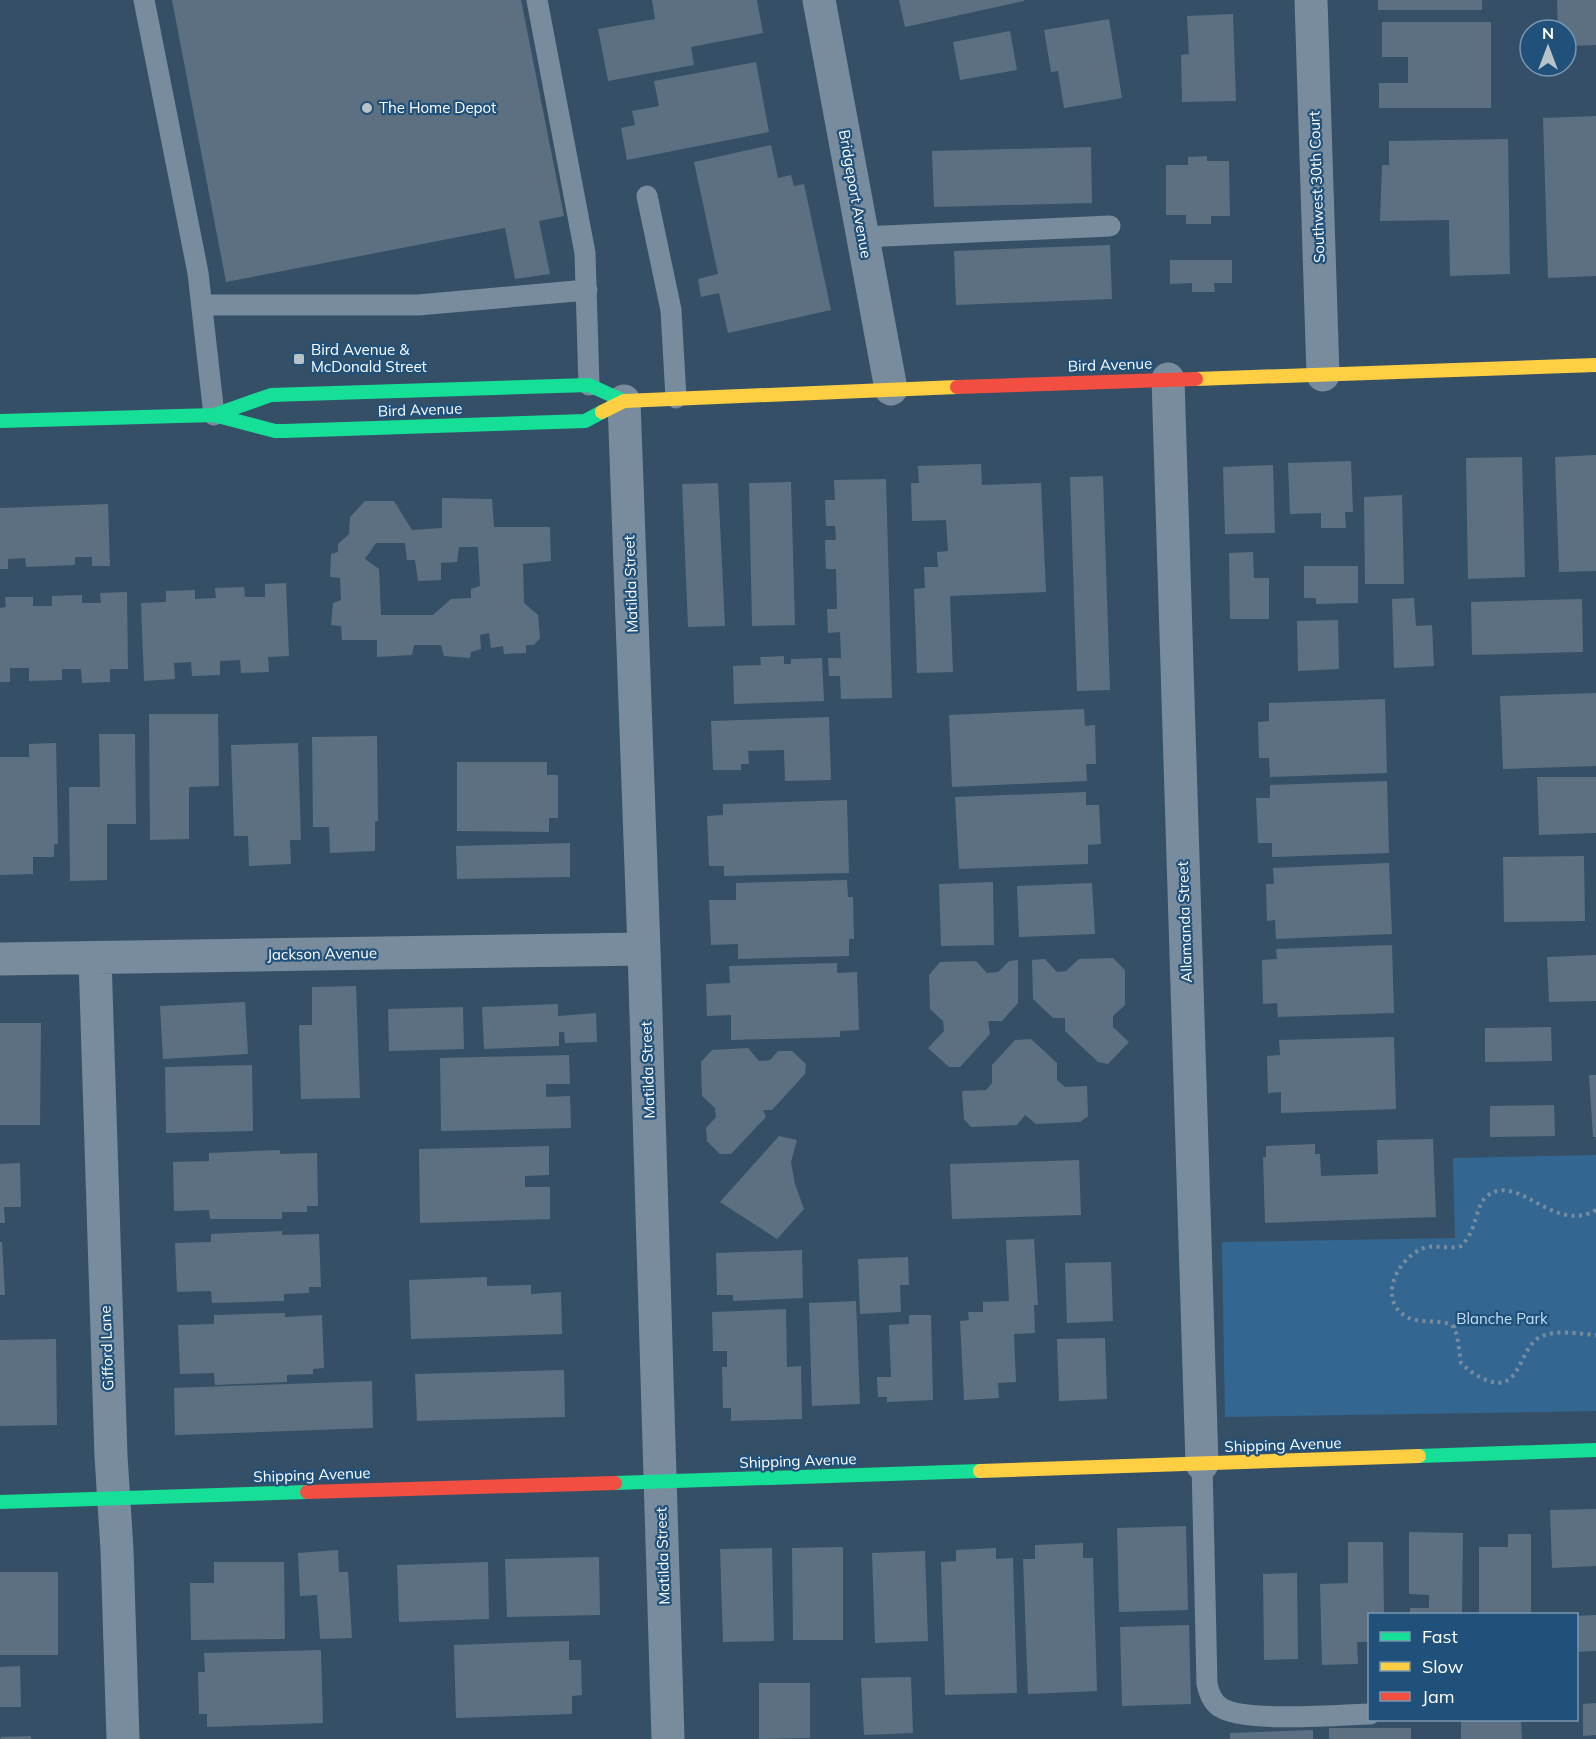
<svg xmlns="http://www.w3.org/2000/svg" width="1596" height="1739" font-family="Mulish,sans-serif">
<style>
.green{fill:#336792}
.building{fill:#5c7081;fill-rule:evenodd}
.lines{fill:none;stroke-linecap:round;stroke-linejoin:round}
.path{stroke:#798c9d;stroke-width:4;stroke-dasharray:3 4.5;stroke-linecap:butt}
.lane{stroke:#798c9d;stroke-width:21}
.street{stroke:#798c9d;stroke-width:33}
.fast{stroke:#16e098;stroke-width:14}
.slow{stroke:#ffcf43;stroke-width:14}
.jam{stroke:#f24e42;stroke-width:14}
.poi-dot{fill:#b8c2c9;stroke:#20517b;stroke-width:2}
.labels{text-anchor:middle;stroke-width:4.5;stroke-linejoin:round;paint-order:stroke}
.poi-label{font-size:15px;fill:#fff;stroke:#20517b;text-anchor:start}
.street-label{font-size:15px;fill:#fff;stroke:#20517b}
.park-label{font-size:15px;fill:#c5dff5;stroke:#20517b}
</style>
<rect width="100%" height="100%" fill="#355066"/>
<path class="green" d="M1596,1155V1411L1225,1417L1222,1242L1455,1238L1453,1158Z"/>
<path class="building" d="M172,0H521L564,216L539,221L550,274L515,279L505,228L226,282Z
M652,0H757L763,33L691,47L694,65L608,81L598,29L655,19Z
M899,0H1024V1L905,27Z
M1378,0H1482V10H1378Z
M1557,0H1596V45L1569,46L1568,31L1558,30Z
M1233,14L1236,101L1182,102L1181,55L1189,54L1187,16Z
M1109,19L1122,98L1064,108L1058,71L1051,72L1044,30Z
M1382,22H1491V108H1379V83H1408V57H1382Z
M1010,31L1017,70L960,80L953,42Z
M756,62L769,132L627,160L621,128L635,125L632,111L659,106L654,81Z
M1596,116V276L1548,278L1543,118Z
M1508,139L1510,274L1450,276L1449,220L1380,221L1382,165H1389V141Z
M771,145L778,178L791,175L794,186L804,184L831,310L728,333L719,293L701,297L698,279L718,274L694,162Z
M1091,147L1092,203L934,207L932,151Z
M1207,156V161H1229L1230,216H1211V224H1186V215H1166V165H1188V157Z
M1110,245L1112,299L956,305L954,251Z
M1170,260H1232V283H1214L1215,292H1192V283L1170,284Z
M1596,455V571L1559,572L1555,457Z
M1522,457L1525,577L1468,579L1466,458Z
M1351,461L1353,512H1345L1346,528H1321V513L1290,514L1288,463Z
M981,464L982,485L1041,483L1046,592L950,596L953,672L917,673L914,589L925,588L924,567H938L937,552L948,551L946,520L912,521L911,483H919L918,466Z
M1273,465L1275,533L1225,534L1223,467Z
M1103,476L1110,690L1077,691L1070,477Z
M886,479L892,698L841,699L840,676H829L828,658H841L840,632L828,633L827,609H837L836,569H826L825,540H836L835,526H826L825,500H835L834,480Z
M791,482L795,625L752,626L749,483Z
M718,483L725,626L688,627L682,484Z
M1402,495L1404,584H1365L1364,497Z
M442,498L492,499L494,527H550L551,561L523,564L524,603L538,615L540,638L534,645H526V653L504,654L503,646L491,648L489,633L480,635L481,649L471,652L470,658L444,656L441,645H414L412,655L377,657V640H342L341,626L331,625L333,603L341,600L340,578L330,577L331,554L338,552V544L349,534L350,517L365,501H394L412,530L442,528ZM376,543H405L407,560H415L418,581L441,580V563L457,562L459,547H478L480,586L471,589V598L451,599L433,615H381L379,569L365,559Z
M108,504L110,566H92V557H75V565L26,567L25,558L8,559V569H0V508Z
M1253,552L1254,578H1269V619H1230L1229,553Z
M1304,566H1358V603L1316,604V598H1304Z
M286,583L289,656L268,657L269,672L241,673L240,660L220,661V675L192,676L191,662L174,663L175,679L144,681L141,603L166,602V591L195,590V599L216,598L215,588L244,587L245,597H265V584Z
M127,592L128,669H110V682L82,683L81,669H62V680L29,681V668H10V682H0V608L6,607L5,597H33V606H52V596L82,595V603H101L100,593Z
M1414,598L1416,626L1432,625L1434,666L1394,668L1392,599Z
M1582,599L1583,652L1472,655L1471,602Z
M1338,620L1339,669L1298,671L1297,621Z
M784,656V664H791V659L822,658L824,701L734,704L733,666L761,665L760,657Z
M1596,693V766L1503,769L1500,696Z
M1385,699L1387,773L1270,777L1269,758H1259L1258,722L1269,721V703Z
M1084,709L1085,726L1095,725L1096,764H1086L1087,781L952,787L949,715Z
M149,714H218L219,786L189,787V839L150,840Z
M829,717L831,780L785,781L784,750L748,751L749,764H741V770H713L711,721Z
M99,734H135L136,824H107V880L70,881L69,787H100Z
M377,736L378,821L375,822V851L330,853L329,827H313L312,737Z
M56,743L58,844H54V857H33V874L0,875V757H29V744Z
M298,743L301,840H290L291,864L249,866L248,836H234L231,745Z
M457,762H547V775H558V818H549V832L457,831Z
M1537,777H1596V833L1539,835Z
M1387,781L1389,853L1272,857V843H1258L1256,798H1270V785Z
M1086,792V805H1099L1101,844L1088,845V864L959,869L955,797Z
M847,800L849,873L724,876V866H709L707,816L723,815V804Z
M570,843V877L457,879L456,846Z
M1584,856L1585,921L1504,922L1503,857Z
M1389,863L1392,934L1276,939L1275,920L1267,921L1266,884H1274L1273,868Z
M847,880L848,897H853L854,939H849V956L738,959V944L711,945L709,900H736V883Z
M993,882L994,945L941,946L939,884Z
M1092,883L1095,934L1019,937L1017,886Z
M1392,945L1394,1013L1278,1017L1277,1003L1263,1004L1262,960L1277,959L1276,949Z
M1596,955V1001L1549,1002L1547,957Z
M1113,958L1125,970V1005L1113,1016V1027L1129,1042L1108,1064L1098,1062L1065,1031V1018H1053L1033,999L1032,960L1045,959L1057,972L1066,971L1079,959Z
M1018,960V1003L1002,1021H988L990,1034L960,1067H949L928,1048L944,1031L943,1021L930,1009L929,975L940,962L976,961L987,973L998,972L1009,961Z
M837,963V973L857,972L859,1030L840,1031V1037L731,1040V1015L707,1016L706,984L730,983L729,966Z
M356,986L360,1098L301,1099L299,1025H312V987Z
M245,1002L248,1054L163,1059L160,1006Z
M558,1004V1016L596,1013L597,1042L565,1043L564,1032H559V1046L484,1049L482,1007Z
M463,1007L464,1049L389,1051L388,1009Z
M0,1023H41L40,1125H0Z
M1551,1027L1552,1061L1485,1062V1028Z
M1394,1037L1396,1109L1281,1113V1092L1268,1093L1267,1056L1280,1055L1279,1040Z
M1031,1039L1057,1063V1080L1065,1087L1087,1086L1088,1116L1080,1122L1036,1124L1025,1115L1017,1125L971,1127L964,1119L962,1091L986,1090L992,1083V1065L1015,1040Z
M748,1048L759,1061L770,1060L778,1051H792L806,1064L805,1074L772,1110H763L766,1117L731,1154H720L707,1141L706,1128L716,1117L715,1108L702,1096L701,1062L712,1050Z
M569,1055L570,1084H546V1097L570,1096L571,1128L441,1131L440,1058Z
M252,1065L253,1131L166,1133L165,1067Z
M1589,1075H1596V1137H1593Z
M1554,1105L1555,1136L1490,1137V1106Z
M779,1136L797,1140L791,1162L795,1184L804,1209L777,1239L720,1202Z
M1433,1139L1436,1217L1265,1223L1263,1157H1266V1146L1315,1144V1154H1320L1321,1176L1378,1174L1377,1140Z
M549,1146V1175L525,1176V1187H550V1219L420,1223L419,1149Z
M280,1150V1154L317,1153L318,1206H307V1212H282V1219H210L209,1210L174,1211L173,1162L209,1161V1153Z
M1079,1160L1081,1215L952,1219L950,1164Z
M20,1163L21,1207H4L5,1223H0V1164Z
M282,1231V1235L319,1234L321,1287H309V1293L284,1294V1301L212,1303L211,1291L177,1292L175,1243L211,1242V1234Z
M1034,1239L1038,1305H1034L1035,1333L1014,1334L1016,1382L998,1383L999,1398L964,1400L960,1321L969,1320L968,1312H983V1302L1009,1301L1006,1240Z
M0,1242H2L5,1295H0Z
M802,1250L803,1298L733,1301V1295H717L716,1253Z
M908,1257L909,1285H900L901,1312L860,1314L858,1259Z
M1111,1262L1113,1321L1067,1323L1065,1263Z
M487,1277V1286L531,1285V1294L561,1292L562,1334L411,1339L409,1280Z
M856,1301L860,1404L812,1406L809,1303Z
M786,1309L787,1367L801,1366L802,1419L731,1421V1408H723L722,1367H727V1351H713L712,1312Z
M285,1313V1317L322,1315L324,1368L313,1369V1374L287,1375V1382L215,1385L214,1373L180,1374L178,1325L214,1324V1315Z
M909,1315H931L933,1400L887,1402V1397H878L877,1377H891L889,1325L909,1324Z
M1105,1338L1107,1399L1059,1401L1057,1339Z
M56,1339L57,1425L0,1426V1340Z
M564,1370L565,1417L417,1421L415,1374Z
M372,1381L373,1428L175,1435L174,1388Z
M1596,1509V1566L1552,1568L1550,1510Z
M1186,1526L1188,1610L1119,1612L1117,1528Z
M1409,1532L1463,1533L1462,1614H1410V1608H1429V1595L1409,1594Z
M1508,1534H1531V1614H1479V1547H1508Z
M1348,1542H1383L1384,1614H1370V1642H1357L1358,1664L1322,1665L1320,1584L1348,1583Z
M1083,1543V1558H1093L1097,1691L1028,1694L1023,1559H1035V1545Z
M843,1547V1640H793L792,1548Z
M772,1548L774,1641L723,1642L720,1549Z
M996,1548V1559L1013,1558L1017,1693L945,1695L941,1562L956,1561V1550Z
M338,1550L339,1572H348L352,1638L320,1639L317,1595L300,1596L298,1553Z
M925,1551L928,1641L875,1643L872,1553Z
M599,1557L600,1615L507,1617L505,1559Z
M214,1562H284L285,1639L191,1640L190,1583H214Z
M488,1562L489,1619L399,1622L397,1565Z
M0,1572H58V1655H0Z
M1297,1573L1298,1659L1264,1660L1263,1574Z
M1596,1615V1651L1576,1652V1616Z
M1189,1625L1191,1704L1122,1706L1120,1627Z
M569,1641V1660H581L582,1695L572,1696V1714L456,1718L454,1645Z
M321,1650L323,1723L207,1727V1714H199L198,1672H205L204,1653Z
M20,1666L21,1707H0V1667Z
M911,1677L913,1733L864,1735L861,1678Z
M759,1683H810V1738L759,1739Z
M1596,1703V1735L1583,1736V1704Z
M1461,1720H1521L1522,1739H1461Z
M1329,1728H1411V1739H1329Z
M1313,1730V1739H1230V1733Z
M31,1736V1739H1V1737Z"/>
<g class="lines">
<path class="path" d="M1596,1210C1553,1235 1517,1170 1486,1197C1475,1207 1477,1231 1461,1246C1448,1250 1435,1244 1424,1248C1398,1257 1376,1300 1407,1317C1420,1324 1438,1319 1452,1325L1457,1335L1461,1363C1468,1370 1479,1378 1489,1381C1521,1392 1519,1348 1540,1337C1557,1329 1578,1334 1596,1335
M1453,1327L1473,1316"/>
<path class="lane" d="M144,0L198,273L214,415
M537,0L585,253L589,385
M647,196L671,310L676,398
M862,237L1110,226
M202,305H418L587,290
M1202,1464L1207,1684C1209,1693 1212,1702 1220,1707C1243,1723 1339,1715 1370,1714"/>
<path class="street" d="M819,0L891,389
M1311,0L1323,375
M1168,379L1202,1464
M624,401L644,949L668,1739
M95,958L111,1456L117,1550L123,1739
M0,959L644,949"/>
<path class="fast" d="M214,415L271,395L589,385L624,401
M0,421L214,415L275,431H284L585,421L602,412
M1419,1456L1596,1450
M615,1483L980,1471
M0,1502L307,1492"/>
<path class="slow" d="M1196,379L1596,365
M602,412L624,401L957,387
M980,1471L1419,1456"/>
<path class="jam" d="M957,387L1196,379
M307,1492L615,1483"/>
</g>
<g class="poi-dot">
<circle cx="367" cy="108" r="6"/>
<rect x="293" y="353" width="12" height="12" rx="3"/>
</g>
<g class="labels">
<g class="poi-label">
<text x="379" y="113">The Home Depot</text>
<text x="311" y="355">Bird Avenue &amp;<tspan x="311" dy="17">McDonald Street</tspan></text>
</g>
<g class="street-label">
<text transform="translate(1317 187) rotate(-92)" y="5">Southwest 30th Court</text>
<text transform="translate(855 194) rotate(80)" y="5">Bridgeport Avenue</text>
<text transform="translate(1110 365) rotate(-2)" y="5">Bird Avenue</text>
<text transform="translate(420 410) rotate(-2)" y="5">Bird Avenue</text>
<text transform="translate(631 584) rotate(-92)" y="5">Matilda Street</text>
<text transform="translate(1185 922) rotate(-92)" y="5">Allamanda Street</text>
<text transform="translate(322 954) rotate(-1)" y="5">Jackson Avenue</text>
<text transform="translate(648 1070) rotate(-92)" y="5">Matilda Street</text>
<text transform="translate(107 1348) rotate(-92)" y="5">Gifford Lane</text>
<text transform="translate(1283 1445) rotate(-2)" y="5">Shipping Avenue</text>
<text transform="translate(798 1461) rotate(-2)" y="5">Shipping Avenue</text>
<text transform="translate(312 1475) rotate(-2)" y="5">Shipping Avenue</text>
<text transform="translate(663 1556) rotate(-92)" y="5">Matilda Street</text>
</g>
<g class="park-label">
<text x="1502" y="1324">Blanche Park</text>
</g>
</g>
<rect x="1368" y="1613" width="210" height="108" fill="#20517b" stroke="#7997b0" stroke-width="1.5"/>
<rect x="1380" y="1632" width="30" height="9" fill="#16e098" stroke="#7997b0" stroke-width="1.5"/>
<text x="1422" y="1643" font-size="18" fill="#ffffff">Fast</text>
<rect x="1380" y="1662" width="30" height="9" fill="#ffcf43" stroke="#7997b0" stroke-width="1.5"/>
<text x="1422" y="1673" font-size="18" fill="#ffffff">Slow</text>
<rect x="1380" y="1692" width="30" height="9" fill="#f24e42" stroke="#7997b0" stroke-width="1.5"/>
<text x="1422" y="1703" font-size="18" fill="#ffffff">Jam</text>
<g transform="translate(1548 48)"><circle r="28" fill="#20517b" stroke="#7997b0" stroke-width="1.5"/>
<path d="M0-4.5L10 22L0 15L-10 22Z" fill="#b8c2c9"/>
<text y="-9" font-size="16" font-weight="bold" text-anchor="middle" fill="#ffffff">N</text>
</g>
</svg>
